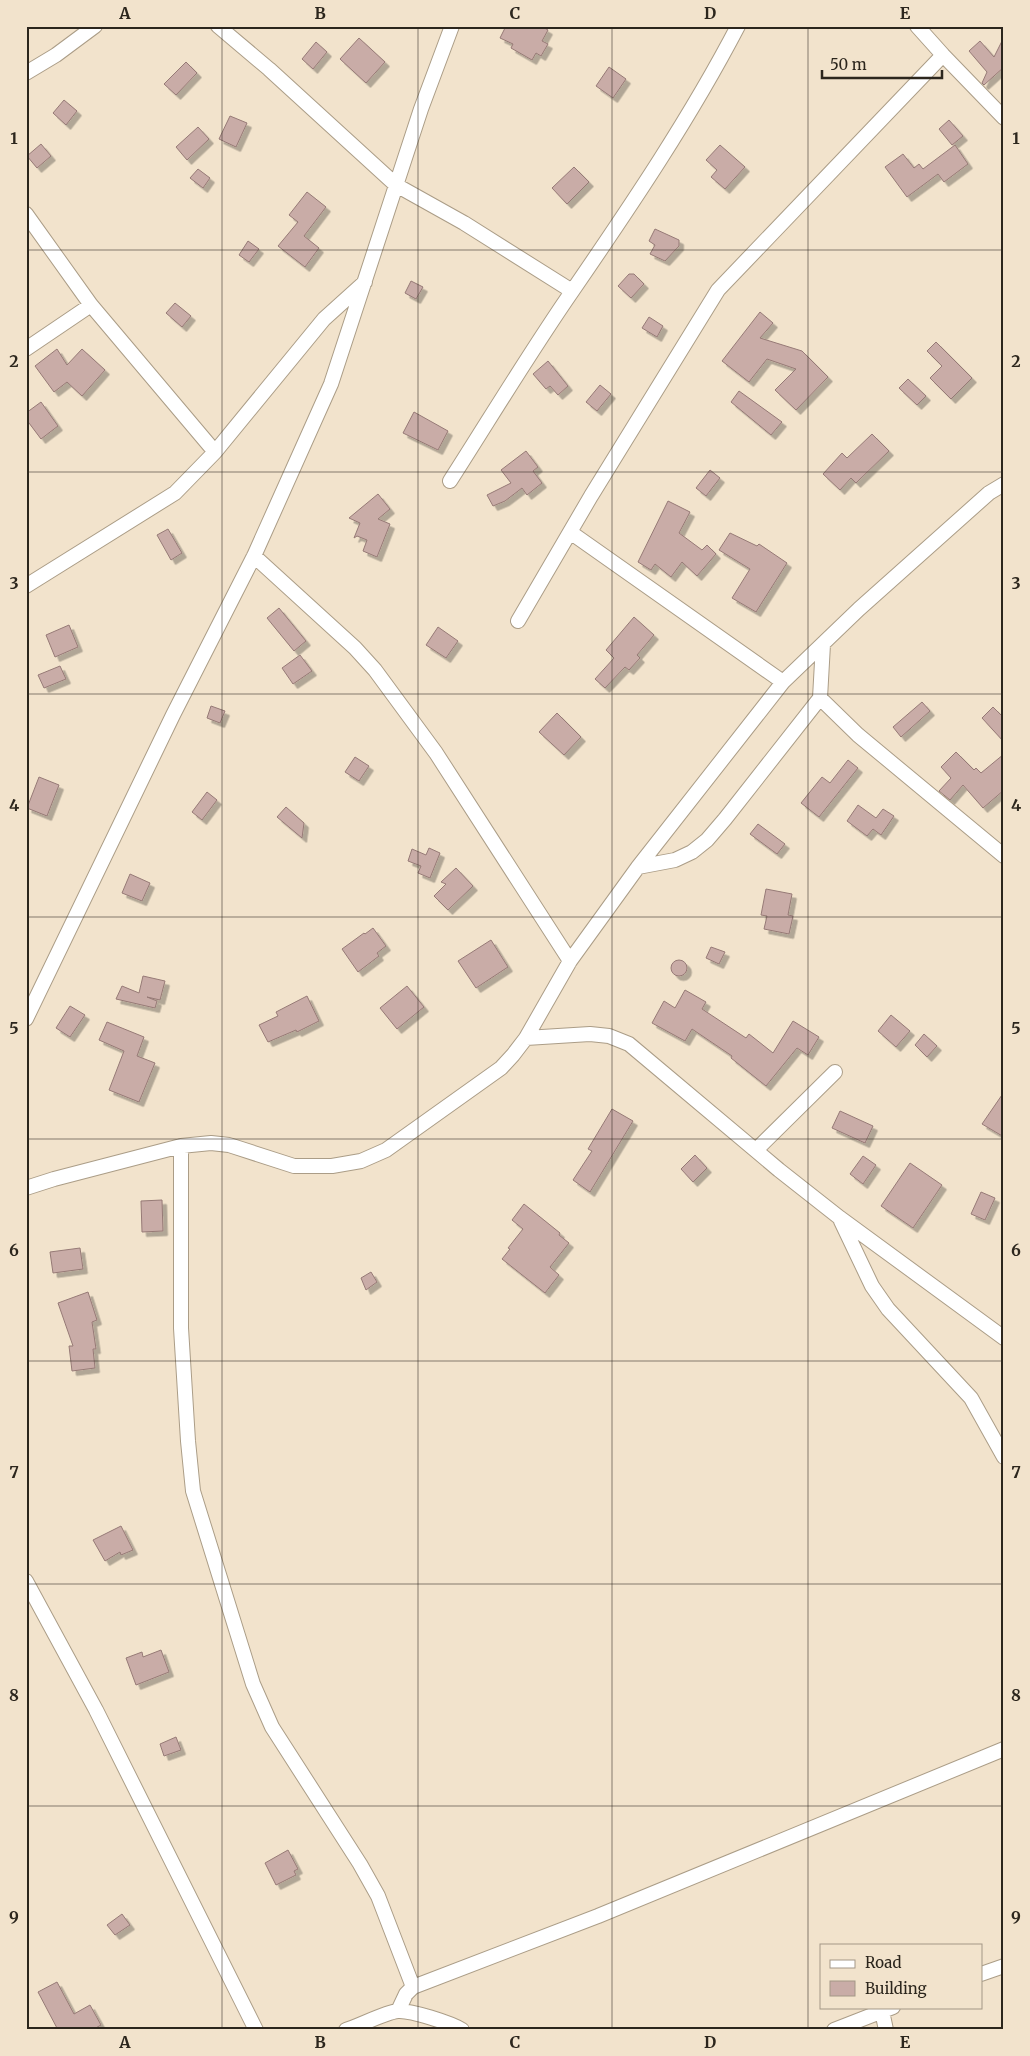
<svg xmlns="http://www.w3.org/2000/svg" width="1030" height="2056" font-family="Merriweather,serif">
<style>
.building{fill:#c9aca7;stroke:#967a76;filter:url(#shadow)}
.lines{fill:none;stroke-linecap:round;stroke-linejoin:round}
.minor-casing{stroke:#ab9d87;stroke-width:16}
.minor{stroke:#fff;stroke-width:14}
.grid{fill:none;stroke:#2c261d;stroke-width:1;stroke-opacity:0.55}
.neatline{fill:none;stroke:#2c261d;stroke-width:2}
.grid-label{font-size:16px;text-anchor:middle;font-weight:bold;fill:#2c261d}
</style>
<defs>
<filter id="shadow"><feDropShadow dx="4.5" dy="4.5" stdDeviation="0" flood-color="#0004"/></filter>
</defs>
<rect width="100%" height="100%" fill="#f2e3cc"/>
<path class="building" d="M506,26H541L548,30L542,41L548,44L541,56L536,53L532,60L511,48L513,44L500,38Z
M1004,37V67L984,85L982,83L987,72L969,51L980,41L994,57Z
M359,38L385,62L366,83L340,59Z
M316,42L327,52L313,69L302,59Z
M186,62L197,73L176,95L164,84Z
M609,67L626,79L613,98L596,86Z
M64,100L77,111L66,125L53,113Z
M230,116L247,123L236,147L219,139Z
M949,120L963,136L952,145L939,129Z
M198,127L209,139L187,160L176,147Z
M41,144L51,156L37,168L27,156Z
M720,145L745,167L725,189L711,177L717,170L706,160Z
M955,145L968,164L944,182L938,174L907,197L885,167L903,154L914,168L919,164L923,169Z
M574,167L589,182L567,204L552,188Z
M198,169L210,178L203,188L190,178Z
M307,192L326,207L304,236L319,248L305,267L278,246L298,222L289,215Z
M655,229L679,240V246L665,261L650,254L655,245L649,241Z
M248,241L259,249L249,262L239,255Z
M629,274H634L644,284L631,298L618,286Z
M411,281L423,287L416,299L405,293Z
M175,303L191,316L182,327L166,313Z
M760,312L773,323L760,338L802,351L828,377L796,410L775,390L796,369L767,359L749,382L722,361Z
M649,317L663,326L657,337L642,328Z
M936,342L972,378L951,399L930,378L942,366L927,351Z
M57,349L67,365L82,349L105,370L82,396L67,382L54,392L35,366Z
M548,361L568,386L558,395L550,386L546,389L533,374Z
M908,379L926,396L917,405L899,388Z
M600,385L611,394L597,411L586,402Z
M739,391L782,422L771,435L731,402Z
M41,402L58,426L41,439L26,419V413Z
M414,412L448,431L438,450L403,433Z
M872,434L889,451L856,483L851,478L840,490L823,474L842,453L847,458Z
M526,451L538,467L533,471L542,483L527,495L522,488L505,501L493,506L487,495L511,483L501,470Z
M710,470L720,478L706,496L696,488Z
M378,494L390,509L378,519L390,524L377,557L363,551L367,540L357,536L354,538L360,523L349,518Z
M668,501L690,512L679,533L702,550L707,545L716,554L697,576L682,562L671,577L655,564L651,570L638,562Z
M168,529L182,553L171,560L157,535Z
M730,533L757,546L759,544L787,563L756,612L732,598L750,569L719,550Z
M279,608L306,641L294,651L267,618Z
M634,617L654,635L637,655L640,658L629,670L625,667L605,688L595,679L614,658L606,650Z
M69,625L78,647L55,657L46,635Z
M438,627L458,641L446,658L426,645Z
M300,655L312,671L293,684L282,668Z
M60,666L66,679L44,688L38,675Z
M922,702L930,711L901,737L893,727Z
M211,706L225,711L220,723L207,718Z
M993,707L1004,718V742L982,718Z
M557,713L581,737L564,755L539,732Z
M956,752L974,770L976,768L981,773L1004,754V790L983,808L963,785L950,800L939,791L951,778L941,767Z
M355,757L369,766L359,781L345,772Z
M848,760L858,768L819,817L801,803L822,777L830,783Z
M39,777L59,785L47,816L27,808Z
M207,792L217,800L202,820L192,812Z
M858,805L876,818L883,809L894,816L881,835L873,829L867,836L847,821Z
M286,807L304,823L302,838L277,817Z
M758,824L785,844L777,854L750,834Z
M429,848L440,853L430,878L418,873L421,866L408,861L412,849L426,855Z
M456,868L473,886L448,910L434,896L446,884L441,882Z
M130,874L150,883L142,901L122,893Z
M766,889L792,894L788,915L793,916L789,934L764,929L767,916L761,915Z
M373,928L386,946L377,953L379,956L358,972L342,949L364,933L365,934Z
M491,940L508,967L476,988L458,961Z
M711,947L725,952L719,964L706,958Z
M671 968a8 8 0 1 1 16 0a8 8 0 1 1-16 0Z
M143,976L165,981L160,1000L147,997L157,1001L155,1008L116,999L122,986L139,993Z
M407,986L424,1007L397,1029L380,1008Z
M685,990L706,1002L702,1009L746,1038L749,1034L773,1053L793,1021L819,1037L808,1055L797,1048L766,1086L731,1058L732,1056L692,1029L685,1041L652,1023L664,1001L675,1008Z
M307,996L319,1021L297,1032L296,1030L268,1042L259,1025L278,1016L276,1012Z
M70,1006L85,1015L70,1037L56,1028Z
M891,1015L910,1031L896,1047L878,1031Z
M107,1022L144,1037L137,1056L155,1063L139,1102L109,1090L124,1051L99,1040Z
M924,1034L937,1046L927,1057L915,1045Z
M1004,1092V1137L982,1124Z
M612,1109L633,1121L590,1192L573,1180L592,1151L588,1149Z
M840,1111L873,1126L865,1143L832,1128Z
M695,1155L707,1168L693,1182L681,1169Z
M863,1156L876,1165L863,1184L850,1174Z
M910,1163L942,1185L913,1228L881,1206Z
M981,1192L995,1198L985,1220L971,1214Z
M162,1200L163,1231L142,1232L141,1201Z
M524,1204L560,1233L559,1235L569,1243L550,1267L559,1275L545,1293L502,1259L510,1249L508,1248L523,1229L512,1220Z
M80,1248L83,1269L53,1273L50,1252Z
M371,1272L377,1282L366,1290L361,1278Z
M88,1292L97,1320L92,1322L96,1349H93L95,1368L72,1371L69,1346H73L58,1303Z
M121,1526L133,1550L121,1555L120,1552L105,1561L93,1540Z
M161,1650L169,1672L136,1685L126,1658L142,1652L143,1657Z
M176,1737L181,1750L164,1756L160,1744Z
M288,1850L298,1869L294,1871L296,1875L276,1885L265,1863Z
M122,1914L130,1925L115,1935L107,1925Z
M57,1982L74,2014L90,2005L101,2025L92,2030H58L38,1992Z"/>
<g class="lines">
<defs>
<path id="minor" d="M218,26L269,69L396,185L464,223L572,291
M917,26L943,55L1004,118
M26,73L56,55L95,26
M26,214L91,305L215,452L324,319L365,282
M26,349L91,305
M450,481C491,417 530,352 573,290C632,204 690,118 738,26
M570,532L783,682
M254,556L355,648L375,670L436,753L570,961
M26,586L175,493L215,452
M518,621L591,496L718,290L943,55
M820,698L858,735L1004,856
M638,867L675,860L692,852L707,840L725,819L820,698L823,644
M26,1019L173,715L254,556L331,384L421,109L452,26
M526,1038L590,1034L609,1036L629,1044L779,1170L840,1218L1004,1338
M181,1146V1328L188,1441L193,1491L253,1684L272,1727L360,1864L378,1896L413,1987L406,1994L398,2011
M756,1150L835,1072
M26,1188L54,1179L181,1146L211,1143L229,1145L294,1166H332L361,1161L386,1150L501,1068L513,1055L526,1038L570,961L638,867L783,682L859,609L989,493L1004,484
M841,1221L872,1286L888,1309L971,1398L1004,1457
M26,1581L96,1710L256,2030
M981,1974L1004,1966
M413,1987L598,1916L1004,1749
M882,2011L886,2030
M346,2030C359,2026 386,2012 398,2011C410,2010 451,2023 462,2030
M834,2030L893,2007"/>
</defs>
<use href="#minor" class="minor-casing"/>
<use href="#minor" class="minor"/>
</g>
<path class="grid" d="M222,26V2030M418,26V2030M612,26V2030M808,26V2030M26,250H1004M26,472H1004M26,694H1004M26,917H1004M26,1139H1004M26,1361H1004M26,1584H1004M26,1806H1004"/>
<rect width="1030" height="2056" fill="none" stroke="#f2e3cc" stroke-width="55"/>
<rect x="820" y="1944" width="162" height="65" fill="#f2e3cc" stroke="#a39786"/>
<rect x="830" y="1960" width="25" height="8" fill="#ffffff" stroke="#a39786"/>
<text x="865" y="1968" font-size="15" fill="#2c261d">Road</text>
<rect x="830" y="1981" width="25" height="15" fill="#c9aca7" stroke="#a39786"/>
<text x="865" y="1994" font-size="15" fill="#2c261d">Building</text>
<path d="M822 70v8h120v-8" fill="none" stroke="#2c261d" stroke-width="2.5"/>
<text x="830" y="70" font-size="15" fill="#2c261d" stroke="#f2e3cc" stroke-width="4" paint-order="stroke">50 m</text>
<rect x="28" y="28" width="974" height="2000" class="neatline"/>
<g class="grid-label">
<text x="125" y="19">A</text>
<text x="320" y="19">B</text>
<text x="515" y="19">C</text>
<text x="710" y="19">D</text>
<text x="905" y="19">E</text>
<text x="14" y="144">1</text>
<text x="1016" y="144">1</text>
<text x="14" y="367">2</text>
<text x="1016" y="367">2</text>
<text x="14" y="589">3</text>
<text x="1016" y="589">3</text>
<text x="14" y="811">4</text>
<text x="1016" y="811">4</text>
<text x="14" y="1034">5</text>
<text x="1016" y="1034">5</text>
<text x="14" y="1256">6</text>
<text x="1016" y="1256">6</text>
<text x="14" y="1478">7</text>
<text x="1016" y="1478">7</text>
<text x="14" y="1701">8</text>
<text x="1016" y="1701">8</text>
<text x="14" y="1923">9</text>
<text x="1016" y="1923">9</text>
<text x="125" y="2048">A</text>
<text x="320" y="2048">B</text>
<text x="515" y="2048">C</text>
<text x="710" y="2048">D</text>
<text x="905" y="2048">E</text>
</g>
</svg>
